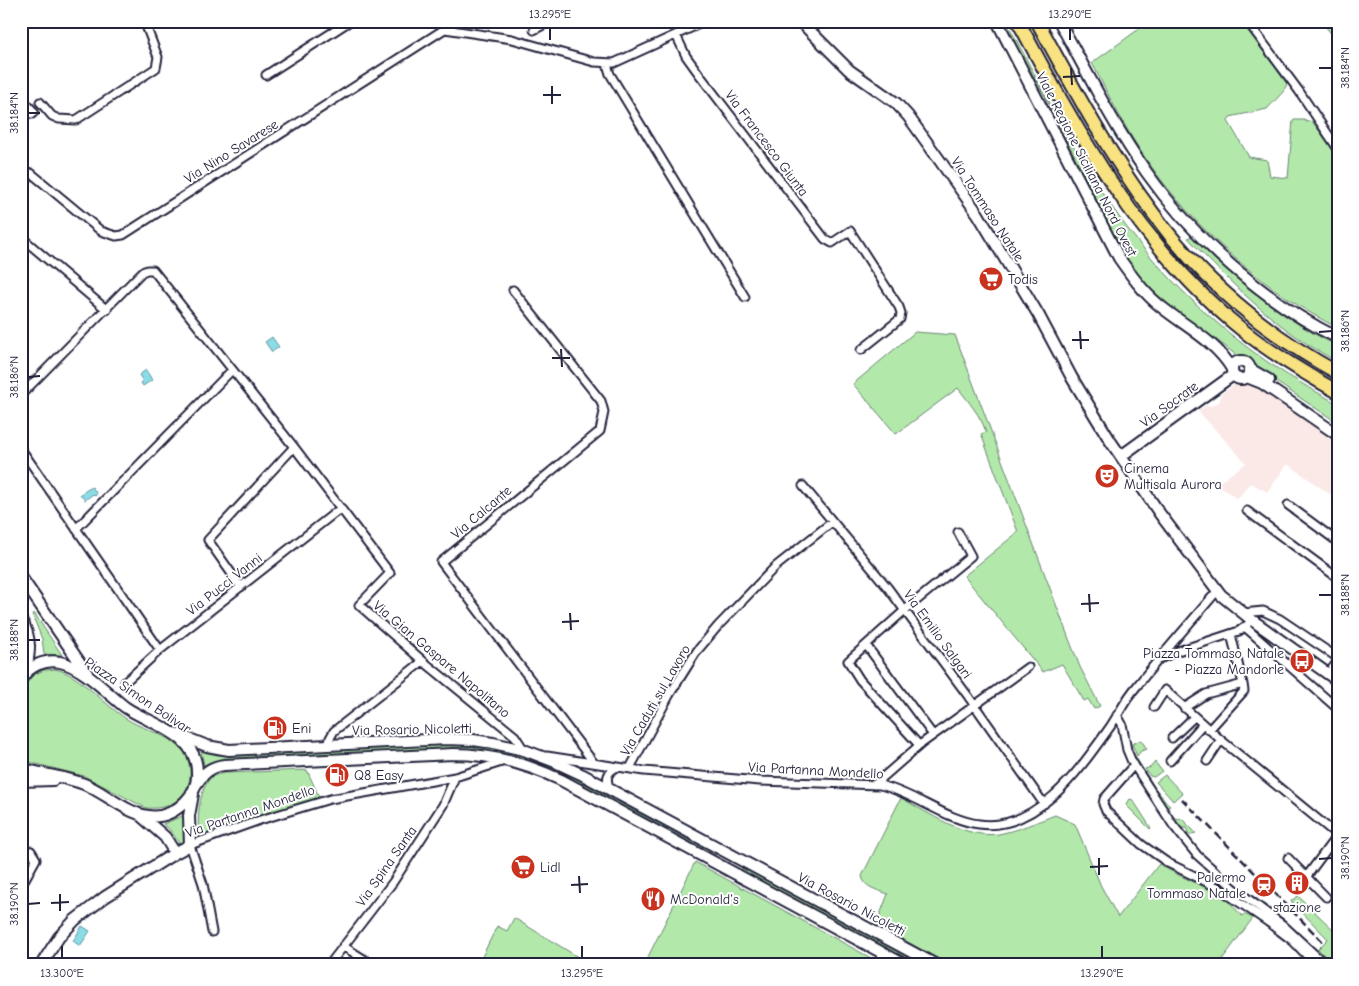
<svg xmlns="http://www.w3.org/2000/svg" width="1359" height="986" font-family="'Comic Neue',sans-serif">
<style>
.built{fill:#fbe9e7}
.green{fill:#b2e8aa;stroke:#6a8572}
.water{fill:#8bdce5;stroke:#6192a1}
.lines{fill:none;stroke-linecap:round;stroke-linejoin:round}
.street-casing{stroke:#22223b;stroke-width:11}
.secondary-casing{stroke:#22223b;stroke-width:14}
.highway-casing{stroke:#22223b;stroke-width:16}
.street{stroke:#fff;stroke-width:7}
.secondary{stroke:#fff;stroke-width:10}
.highway{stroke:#f8e281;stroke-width:12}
.rail{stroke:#22223b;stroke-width:2.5;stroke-dasharray:8 4;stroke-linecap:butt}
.ticks{fill:none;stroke:#22223b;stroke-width:2}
.labels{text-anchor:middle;stroke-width:4;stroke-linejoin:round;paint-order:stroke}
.street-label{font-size:14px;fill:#22223b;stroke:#fff}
.poi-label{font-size:14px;fill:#22223b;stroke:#fff;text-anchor:start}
.neatline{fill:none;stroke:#22223b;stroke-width:2}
.ticks-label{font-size:12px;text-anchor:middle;fill:#22223b}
</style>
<rect width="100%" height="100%" fill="#fff"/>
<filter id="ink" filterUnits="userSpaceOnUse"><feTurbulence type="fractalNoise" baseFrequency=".02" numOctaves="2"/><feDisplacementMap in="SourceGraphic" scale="10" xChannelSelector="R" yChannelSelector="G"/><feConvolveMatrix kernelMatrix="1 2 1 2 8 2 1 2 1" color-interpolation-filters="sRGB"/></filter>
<g filter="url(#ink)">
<path class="built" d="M1255,383L1259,384L1338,440V500L1289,465H1287L1267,492L1251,483L1237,499L1217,484L1246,463L1198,411L1207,405L1211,406L1220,401L1221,394L1236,384Z"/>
<path class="green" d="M1003,21H1006C1043,89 1077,160 1122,221C1161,274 1215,326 1269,363C1291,378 1315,391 1338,404V423L1255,368L1247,360L1237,356C1208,331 1173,313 1147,285C1138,275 1131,265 1123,254L1049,104Z
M1150,21H1242L1287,84L1283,92L1267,109L1230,117L1228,121L1249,157L1267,160L1270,176L1288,178L1293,120H1304L1307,122L1312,121L1338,157V328C1263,290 1196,230 1148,162C1126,131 1109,96 1092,63Z
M1321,21H1338V42Z
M1192,236C1239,280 1279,318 1338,346V362C1279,331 1233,286 1188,238Z
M915,332L955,335L1069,639L1080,667L1100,706L1094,709L1088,699L1084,701L1062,664L1043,672L964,576L1018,532L981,434L986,432C981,416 968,401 958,388L896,434L853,384Z
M34,613L62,655L44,654L42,639L32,614Z
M55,669C79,673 107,708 130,721C146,730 171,736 183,751C192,764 193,781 183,794C174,806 161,809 146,808L84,776L21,760V691L33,675L44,670Z
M1141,740L1147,749L1141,751L1137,756L1132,744Z
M451,744L482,746L509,751L543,761L716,855L713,856L558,773C521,757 484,749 444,749L214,761L204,765L201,751L217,755H229Z
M1130,748L1155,788L1170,806L1166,808L1138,765Z
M1155,762L1162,771L1154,777L1150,776L1145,769L1151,767Z
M307,770L320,799L200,836C196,822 199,794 208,781C212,775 219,774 226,773Z
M1165,775L1182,793L1173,801L1156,782Z
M901,798C929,813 965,839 999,834C1018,830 1037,822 1055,815L1075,824L1101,886L1118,917L1159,864C1182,879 1210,887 1233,903L1232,905L1242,916L1244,914L1253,918L1218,965H950L876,925L888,894C878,890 864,888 862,876Z
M1130,799L1133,800L1151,828L1150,829L1126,805Z
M185,814L186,841L179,843L170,830L163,824L180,817Z
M1172,818L1182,819L1196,833L1188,835L1187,828H1180V829Z
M695,862L882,964L881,965H644Z
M742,868L746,869L925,965H914L742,872Z
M1298,896L1338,934V965H1334L1318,949L1328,939L1291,901Z
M514,918L591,965H478L497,926L507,931Z"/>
<path class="water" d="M272,337L279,347L272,352L265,342Z
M146,370L152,380L143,386L141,383L143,381L139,375Z
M92,487L97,494L95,496L93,494L85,500L80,494Z
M82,926L90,931L80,946L73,941Z"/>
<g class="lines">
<defs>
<path id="street" d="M1247,21L1299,91L1338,149
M445,29L512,39L594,62L614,63L706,21
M534,30L551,21
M676,35L686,56L699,74L825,239L832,243L850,231L899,307L901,313L900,319L861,350
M607,64L610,74L745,297
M266,75L350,21
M21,97L34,112L32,114L21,113
M40,102L52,116L59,119L76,120L156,68L158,57L146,26L147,21
M21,170L31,173L101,231L116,236L123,235L457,21
M21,237L107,310
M513,290L601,401L604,412L600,431L441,562L594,763
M21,395L142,272L147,270H153L294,447L390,573L359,605L423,661L515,736L524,750
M21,449L160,650
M803,486L888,588L968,696L1044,804
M1288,505L1338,542
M1247,511L1338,578
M76,529L232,370
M241,587L208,540L294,447
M1243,613L1263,611L1280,619L1338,658
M1245,627L1338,709
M866,645L933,735
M1162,658L1178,651L1239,631L1247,625
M1328,674L1338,661
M125,682L160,650L341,508
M1154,707L1165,690L1221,740L1207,761
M1184,708L1206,694L1243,684L1231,634
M1117,715L1122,724L1127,750L1132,762L1173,825L1197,855L1235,889L1283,925L1326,965
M1209,730L1244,691L1243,684
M1172,738L1194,717
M1221,740L1337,835
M328,745L330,738L334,731L423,661
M919,745L860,680L848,661L905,610L971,556L958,532
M547,756L644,771L760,781L880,785C914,793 946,820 979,824C1037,832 1080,769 1110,727C1119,714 1126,698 1137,686C1163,653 1191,622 1218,590
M1170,761L1203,724
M1134,765L1104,799L1103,804L1106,811L1141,844L1168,863L1217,887L1268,922L1293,941L1316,965
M630,768L670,694L697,651L718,626L775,567L832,522
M874,785L921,744L1028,667
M610,789C605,779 607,771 618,767
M1332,842L1338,848
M21,849L31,851L36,859L21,886
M1288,858L1326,897
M1307,876L1338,834
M212,932L203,884L190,845L260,820L330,799L455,777L505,761
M343,946L373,965
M329,965L393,882L443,805L455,777"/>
<path id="secondary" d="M800,21L849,70L896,103L908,116L978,214L1038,314L1072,378L1111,442L1160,514L1221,595L1252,620L1338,681
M997,21L1119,258C1131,275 1143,292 1159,305C1183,325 1216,341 1232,369
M1059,21C1087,72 1113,125 1147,173C1193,238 1266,303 1338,338
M1232 370a9 9 0 1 1 18 0a9 9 0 1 1-18 0Z
M1250,369L1269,380
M1247,377L1262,383L1338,435
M1121,456L1233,375
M21,577L87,673
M21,620C32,637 30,654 25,672
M21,679C29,666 45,659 60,662C83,667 107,693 125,707C151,725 197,733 197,772C198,784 193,794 185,802C175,812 162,818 148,816C126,813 104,792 84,784C64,776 42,775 21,768
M174,733L207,746L229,750L447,739L473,740L493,743L524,750L553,761L583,775L936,965
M21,781L53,780
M195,786C203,774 209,767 224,765L453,754C491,754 527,764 561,780L905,965
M141,816L165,837L175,853
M41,965L59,937L75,920L105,897L175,853L190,845L189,816L193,794"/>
<path id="highway" d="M1018,21C1079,135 1142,251 1245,332C1274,355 1306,374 1338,392
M1037,21C1073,87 1108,153 1153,213C1201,279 1266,334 1338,373"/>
</defs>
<use href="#street" class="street-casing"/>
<use href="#secondary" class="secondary-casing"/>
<use href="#highway" class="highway-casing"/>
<use href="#street" class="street"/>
<use href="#secondary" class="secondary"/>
<use href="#highway" class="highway"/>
<path class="rail" d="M1182,799L1324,943"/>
</g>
</g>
<path class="ticks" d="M550,28V40M1070,28V40M1071,68L1072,85M1319,68H1332M1063,77L1080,76M552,86V104M543,95H561M28,113H40M1080,331L1081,349M1319,332L1332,331M1072,340H1089M561,349L562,367M552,358H570M28,377L40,376M1089,594L1090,612M1319,595H1332M1081,604L1099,603M570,613L571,630M562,622L579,621M28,640H40M1099,858V875M1319,859L1332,858M1090,867L1108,866M579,876L580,893M571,885L588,884M60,894V911M51,903L69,902M28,904L40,903M62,946V958M582,946V958M1102,946V958"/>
<defs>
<symbol id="supermarket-disc" viewBox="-11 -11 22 22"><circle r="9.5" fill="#c8321e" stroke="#fff"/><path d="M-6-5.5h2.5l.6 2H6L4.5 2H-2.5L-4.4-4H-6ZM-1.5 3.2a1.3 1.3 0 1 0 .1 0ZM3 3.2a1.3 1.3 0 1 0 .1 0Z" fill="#fff"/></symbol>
<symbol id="theatre-disc" viewBox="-11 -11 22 22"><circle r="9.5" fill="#c8321e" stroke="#fff"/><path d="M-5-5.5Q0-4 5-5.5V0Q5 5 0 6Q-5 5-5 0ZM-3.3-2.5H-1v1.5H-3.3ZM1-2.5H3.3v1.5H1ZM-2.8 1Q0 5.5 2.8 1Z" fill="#fff"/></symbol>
<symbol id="bus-disc" viewBox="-11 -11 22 22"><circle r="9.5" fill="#c8321e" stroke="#fff"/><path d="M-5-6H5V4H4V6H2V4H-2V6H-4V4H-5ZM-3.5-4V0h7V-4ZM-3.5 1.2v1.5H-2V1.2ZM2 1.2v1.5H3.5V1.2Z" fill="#fff"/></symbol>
<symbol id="fuel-disc" viewBox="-11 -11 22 22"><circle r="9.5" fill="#c8321e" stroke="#fff"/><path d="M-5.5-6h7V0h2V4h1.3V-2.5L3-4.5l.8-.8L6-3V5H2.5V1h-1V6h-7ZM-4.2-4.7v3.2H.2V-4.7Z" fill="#fff"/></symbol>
<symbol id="building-disc" viewBox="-11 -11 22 22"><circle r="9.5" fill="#c8321e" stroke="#fff"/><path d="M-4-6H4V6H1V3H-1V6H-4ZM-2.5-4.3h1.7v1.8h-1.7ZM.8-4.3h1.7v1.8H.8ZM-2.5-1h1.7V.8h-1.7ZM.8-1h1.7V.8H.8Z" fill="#fff"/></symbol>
<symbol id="station-disc" viewBox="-11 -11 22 22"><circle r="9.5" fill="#c8321e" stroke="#fff"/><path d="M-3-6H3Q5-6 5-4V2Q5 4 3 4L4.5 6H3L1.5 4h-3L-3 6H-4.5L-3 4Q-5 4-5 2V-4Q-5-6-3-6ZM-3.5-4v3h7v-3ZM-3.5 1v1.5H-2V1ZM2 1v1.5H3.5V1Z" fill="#fff"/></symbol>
<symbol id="restaurant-disc" viewBox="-11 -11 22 22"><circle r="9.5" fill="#c8321e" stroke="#fff"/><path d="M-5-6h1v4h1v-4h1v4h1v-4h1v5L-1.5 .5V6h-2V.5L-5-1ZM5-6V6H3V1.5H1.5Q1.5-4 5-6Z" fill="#fff"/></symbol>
</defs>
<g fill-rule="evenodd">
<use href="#supermarket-disc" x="977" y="265" width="28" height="28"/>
<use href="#theatre-disc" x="1093" y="462" width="28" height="28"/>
<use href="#bus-disc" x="1288" y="647" width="28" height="28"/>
<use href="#fuel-disc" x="261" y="714" width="28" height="28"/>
<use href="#fuel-disc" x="323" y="761" width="28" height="28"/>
<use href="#supermarket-disc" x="509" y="853" width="28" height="28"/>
<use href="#building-disc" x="1283" y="869" width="28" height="28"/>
<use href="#station-disc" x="1250" y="871" width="28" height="28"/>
<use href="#restaurant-disc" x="639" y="885" width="28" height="28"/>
</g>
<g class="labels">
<g class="street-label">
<text transform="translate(767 143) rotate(53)" y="5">Via Francesco Giunta</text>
<text transform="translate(231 151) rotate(-32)" y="5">Via Nino Savarese</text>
<text transform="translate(1087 164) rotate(63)" y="5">Viale Regione Siciliana Nord Ovest</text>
<text transform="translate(988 209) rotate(57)" y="5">Via Tommaso Natale</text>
<text transform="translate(1169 404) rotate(-36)" y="5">Via Socrate</text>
<text transform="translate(481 512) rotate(-40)" y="5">Via Calcante</text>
<text transform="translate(224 584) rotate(-38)" y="5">Via Pucci Vanni</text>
<text transform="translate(938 634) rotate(54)" y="5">Via Emilio Salgari</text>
<text transform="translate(442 659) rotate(40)" y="5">Via Gian Gaspare Napolitano</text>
<text transform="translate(138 695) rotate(34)" y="5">Piazza Simon Bolivar</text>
<text transform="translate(655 700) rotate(-60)" y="5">Via Caduti sul Lavoro</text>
<text transform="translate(412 729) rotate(-1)" y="5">Via Rosario Nicoletti</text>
<text transform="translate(816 770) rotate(3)" y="5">Via Partanna Mondello</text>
<text transform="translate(250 811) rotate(-19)" y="5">Via Partanna Mondello</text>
<text transform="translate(386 866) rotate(-55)" y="5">Via Spina Santa</text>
<text transform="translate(852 904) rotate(28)" y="5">Via Rosario Nicoletti</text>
</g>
<g class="poi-label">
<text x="1008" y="284">Todis</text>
<text x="1124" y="473">Cinema<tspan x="1124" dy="16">Multisala Aurora</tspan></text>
<text x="1284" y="658" text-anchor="end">Piazza Tommaso Natale<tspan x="1284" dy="16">- Piazza Mandorle</tspan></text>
<text x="292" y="733">Eni</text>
<text x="354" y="780">Q8 Easy</text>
<text x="540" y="872">Lidl</text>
<text x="1246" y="882" text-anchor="end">Palermo<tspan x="1246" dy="16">Tommaso Natale</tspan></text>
<text x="670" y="904">McDonald's</text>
<text x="1297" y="912" text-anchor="middle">stazione</text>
</g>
</g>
<rect width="1359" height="986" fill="none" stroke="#fff" stroke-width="55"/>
<rect x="28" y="28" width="1304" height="930" class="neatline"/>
<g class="ticks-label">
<text x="550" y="18">13.295°E</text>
<text x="1070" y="18">13.290°E</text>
<text transform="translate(1345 68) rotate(-90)" y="4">38.184°N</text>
<text transform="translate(14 113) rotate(-90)" y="4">38.184°N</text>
<text transform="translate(1345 331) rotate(-90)" y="4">38.186°N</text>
<text transform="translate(14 377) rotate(-90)" y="4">38.186°N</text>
<text transform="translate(1345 595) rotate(-90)" y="4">38.188°N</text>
<text transform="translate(14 640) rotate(-90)" y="4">38.188°N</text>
<text transform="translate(1345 858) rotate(-90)" y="4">38.190°N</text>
<text transform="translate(14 904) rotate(-90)" y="4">38.190°N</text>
<text x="62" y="977">13.300°E</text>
<text x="582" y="977">13.295°E</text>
<text x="1102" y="977">13.290°E</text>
</g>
</svg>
